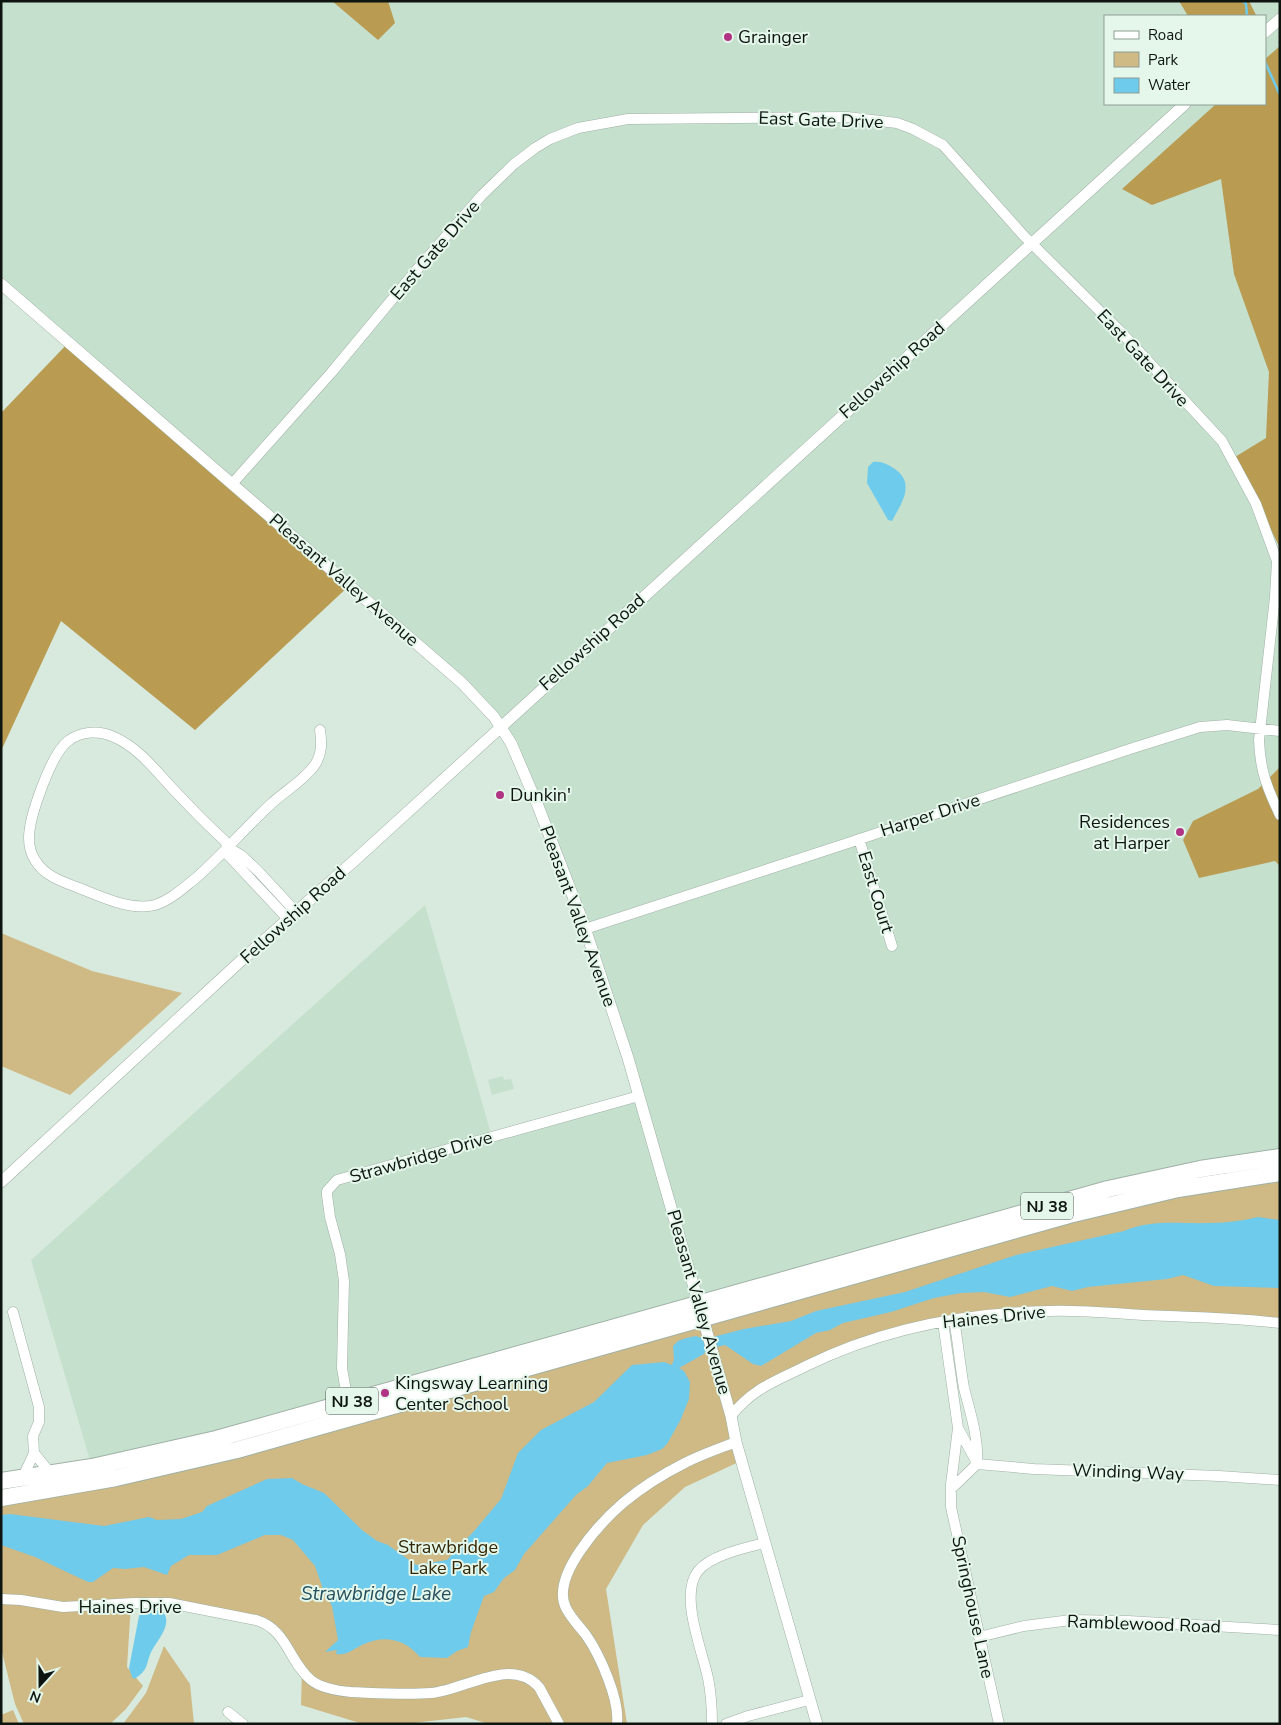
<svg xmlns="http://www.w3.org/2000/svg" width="1281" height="1725" font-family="'Nunito Sans',sans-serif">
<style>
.built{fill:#c6e0ce;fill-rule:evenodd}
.green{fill:#cfb985}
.forest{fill:#b99b52}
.water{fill:#6fcbec}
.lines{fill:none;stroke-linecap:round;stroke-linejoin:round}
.stream{stroke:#6fcbec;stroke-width:2.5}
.minor-casing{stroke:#9fb1a5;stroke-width:11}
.tertiary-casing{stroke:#9fb1a5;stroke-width:12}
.trunk-casing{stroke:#9fb1a5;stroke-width:18}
.minor{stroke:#fff;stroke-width:10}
.tertiary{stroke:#fff;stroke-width:11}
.trunk{stroke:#fff;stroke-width:16}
.poi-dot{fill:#b13484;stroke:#e4f7ea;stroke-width:2}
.labels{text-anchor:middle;stroke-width:4;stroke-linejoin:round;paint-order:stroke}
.shield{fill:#e4f7ea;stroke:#4e5952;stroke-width:1}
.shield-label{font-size:16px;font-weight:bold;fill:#0e1511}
.poi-label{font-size:18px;fill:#0e1511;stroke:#e4f7ea;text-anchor:start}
.street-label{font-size:18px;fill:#0e1511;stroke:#e4f7ea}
.park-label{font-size:18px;fill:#352806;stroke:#e4f7ea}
.water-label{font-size:19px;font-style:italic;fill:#264f5d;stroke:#e4f7ea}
</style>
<rect width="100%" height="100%" fill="#d7eadd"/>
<path class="built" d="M1,1H1280V1157L1200,1169L92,1467L31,1260L425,905L492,1137L639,1096L522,766L480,702L1,285ZM1105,16H1265V104H1105Z
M503,1076L504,1080L511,1079L514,1089L492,1095L488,1080Z"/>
<path class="green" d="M1,933L92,971L182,993L70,1095L1,1066Z
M1280,1173V1322L1012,1313L868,1340L749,1396L731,1416L743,1460L685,1487L643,1525L606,1589L627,1724H489L466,1717L404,1724H363L301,1705L302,1670L280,1635L241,1617L131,1603L127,1667L143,1686L126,1709L110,1724H24L15,1704L1,1648V1498L86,1484L1069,1215Z
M164,1646L190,1684L194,1724H123L146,1693Z
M13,1710L19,1724H1V1715Z"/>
<path class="forest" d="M332,1H388L395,23L378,40Z
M1179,1H1249L1256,15L1188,16Z
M1280,46V548L1235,457L1266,438L1269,372L1234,274L1221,179L1152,205L1122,189L1216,104H1265V59Z
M70,341L351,584L195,730L61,621L1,751V413Z
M1280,767V866L1275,861L1199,878L1183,840L1193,821L1258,789Z"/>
<path class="water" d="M873,462C882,461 887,464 895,469C916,484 901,504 892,521L888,520L867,483L868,467Z
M1258,1217L1280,1220V1288L1214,1286L1183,1275L1167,1279L1088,1287L1072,1291L1052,1286L1010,1297L984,1292L961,1293L934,1298L891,1312L843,1323L830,1330L816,1333L761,1366L753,1364L725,1345L707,1349L704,1354L679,1368L684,1371L690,1382L689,1399L680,1421L667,1444L662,1449L647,1455L607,1463L588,1486L576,1495L524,1554L515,1570L504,1578L494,1592L484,1596L471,1632L468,1647L457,1651L447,1658L420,1657C405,1639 384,1634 362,1645C353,1649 347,1656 336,1654L337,1650L325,1652L338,1640L332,1606L323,1589L315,1566L293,1540L281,1535H265L217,1555H189L171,1566L167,1575L144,1567L125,1569L113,1568L93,1582H88L35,1557L1,1545V1515L10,1514L104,1526L149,1517L157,1520L181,1519L202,1512L207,1506L267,1479L292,1478L302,1484L324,1493L362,1530L377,1541L388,1545L416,1565L447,1560L475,1530L501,1499L518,1453L541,1430L594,1402L632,1365L664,1362L672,1365L674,1359L673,1346L678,1341L686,1338L696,1336L705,1339L744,1329L791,1321L816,1311L905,1292L1016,1255L1124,1231C1153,1219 1177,1224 1208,1223C1225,1223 1241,1221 1258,1217Z
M147,1609L162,1611C173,1622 160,1637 154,1647C145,1660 151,1670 134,1679L132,1677L129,1668L139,1616L142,1611Z"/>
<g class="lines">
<path class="stream" d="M1243,1L1246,4L1247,16
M1265,62L1280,95"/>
<defs>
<path id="minor" d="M232,484L331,373L414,273L482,195L514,164L535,148L550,139L578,128L628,119L847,117L897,123L913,129L943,145L1024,236L1120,331L1222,441L1256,504L1277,561L1275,597L1259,740C1260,770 1267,788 1280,815
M859,839L892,946
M229,848L228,855L288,919
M296,912L257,870L241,855L229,848L224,840C206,824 190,807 173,789C155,770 139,748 114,737C99,730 81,731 68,741C51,754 29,817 29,838C29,846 31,854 35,860C44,876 63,882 79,888C102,897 130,911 155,905C171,900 183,888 196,878C222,855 245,828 271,804C285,791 302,782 314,766C322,755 322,744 320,730
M585,929L848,843L1133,748L1200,727L1227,725L1280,731
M13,1312L39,1407V1422L33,1436L34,1453
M943,1322L958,1428L951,1484V1507L999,1724
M348,1403L342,1368L344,1281L340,1254L330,1217L327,1195V1191L337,1180L639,1096
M731,1416C753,1388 776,1381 806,1366C883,1328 964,1313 1049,1311C1080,1310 1112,1313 1143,1315C1189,1317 1235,1318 1280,1323
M958,1428L977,1463
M977,1464L1034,1469L1219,1476L1280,1480
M22,1479L34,1453L51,1474
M951,1489L977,1464C979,1438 970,1412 964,1388C960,1365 958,1342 954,1319
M1,1599L21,1600L63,1607L134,1603H169L256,1620C287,1629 289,1662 311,1680C321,1688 339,1691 351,1692C377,1693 405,1695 431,1693C465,1690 511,1656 539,1687L559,1724
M979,1637L1024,1626L1071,1620L1128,1621L1280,1630
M228,1712L243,1724
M617,1724C620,1700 600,1655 586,1635C579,1626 571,1618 566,1608C550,1576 601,1522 623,1503C641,1488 663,1474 683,1464C700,1455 718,1449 736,1442
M712,1724C712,1709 711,1693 708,1678C702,1650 679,1595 698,1571C711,1555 745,1548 764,1543
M726,1724L748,1716L809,1700"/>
<path id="tertiary" d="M1265,32L1280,19
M1,284L462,683L494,717L511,743L538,806L583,922L628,1058L731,1416L736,1442L817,1724
M1,1182L245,957L355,860L1185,104"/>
<path id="trunk" d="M1,1481L92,1467L216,1439L1108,1189L1200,1169L1280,1157
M1,1498L116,1478L237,1450L1069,1215L1178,1189L1280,1173"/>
</defs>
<use href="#minor" class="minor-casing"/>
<use href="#tertiary" class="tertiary-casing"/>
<use href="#trunk" class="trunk-casing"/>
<use href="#minor" class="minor"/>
<use href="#tertiary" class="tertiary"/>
<use href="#trunk" class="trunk"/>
</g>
<g class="poi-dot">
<circle cx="728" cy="37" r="5"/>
<circle cx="500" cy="795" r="5"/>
<circle cx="1180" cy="832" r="5"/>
<circle cx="385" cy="1393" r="5"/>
</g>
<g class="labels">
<g class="shield">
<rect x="1021" y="1192.5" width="52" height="27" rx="4"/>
<rect x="326" y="1387.5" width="52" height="27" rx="4"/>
</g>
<g class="shield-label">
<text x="1047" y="1212">NJ 38</text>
<text x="352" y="1407">NJ 38</text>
</g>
<g class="poi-label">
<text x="738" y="43">Grainger</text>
<text x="510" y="801">Dunkin'</text>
<text x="1170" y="828" text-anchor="end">Residences<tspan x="1170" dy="21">at Harper</tspan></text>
<text x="395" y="1389">Kingsway Learning<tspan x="395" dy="21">Center School</tspan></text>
</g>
<g class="street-label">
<text transform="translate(821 120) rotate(2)" y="6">East Gate Drive</text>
<text transform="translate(435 250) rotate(-49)" y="6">East Gate Drive</text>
<text transform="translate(1143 358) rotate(47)" y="6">East Gate Drive</text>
<text transform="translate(892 370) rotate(-42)" y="6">Fellowship Road</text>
<text transform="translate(344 580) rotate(41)" y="6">Pleasant Valley Avenue</text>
<text transform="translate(592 642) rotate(-42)" y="6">Fellowship Road</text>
<text transform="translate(930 815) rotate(-18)" y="6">Harper Drive</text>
<text transform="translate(876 892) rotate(73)" y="6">East Court</text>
<text transform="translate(293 915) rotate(-42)" y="6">Fellowship Road</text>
<text transform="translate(578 916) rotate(70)" y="6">Pleasant Valley Avenue</text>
<text transform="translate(421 1157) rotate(-16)" y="6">Strawbridge Drive</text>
<text transform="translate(699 1302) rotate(74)" y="6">Pleasant Valley Avenue</text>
<text transform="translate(994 1317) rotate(-6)" y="6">Haines Drive</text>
<text transform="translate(1128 1472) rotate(2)" y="6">Winding Way</text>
<text x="130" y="1613">Haines Drive</text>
<text transform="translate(973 1607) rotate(78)" y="6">Springhouse Lane</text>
<text transform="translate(1144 1624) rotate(2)" y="6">Ramblewood Road</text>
</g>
<g class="park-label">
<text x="448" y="1553">Strawbridge<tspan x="448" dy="21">Lake Park</tspan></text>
</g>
<g class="water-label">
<text x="376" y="1600">Strawbridge Lake</text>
</g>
</g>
<rect width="1281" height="1725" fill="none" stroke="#0e1511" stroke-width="5"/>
<rect x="1104" y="15" width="162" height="90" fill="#e4f7ea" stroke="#8e9d93"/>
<rect x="1114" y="31" width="25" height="8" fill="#ffffff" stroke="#8e9d93"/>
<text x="1148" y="40" font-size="15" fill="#0e1511">Road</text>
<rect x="1114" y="52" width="25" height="15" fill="#cfb985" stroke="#8e9d93"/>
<text x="1148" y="65" font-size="15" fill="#0e1511">Park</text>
<rect x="1114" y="78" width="25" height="15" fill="#6fcbec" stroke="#8e9d93"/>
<text x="1148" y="90" font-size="15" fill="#0e1511">Water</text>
<g transform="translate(40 1685) rotate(201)" stroke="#e4f7ea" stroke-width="4" paint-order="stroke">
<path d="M0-4L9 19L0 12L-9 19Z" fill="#0e1511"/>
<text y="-8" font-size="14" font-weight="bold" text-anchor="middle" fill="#0e1511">N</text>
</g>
</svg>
